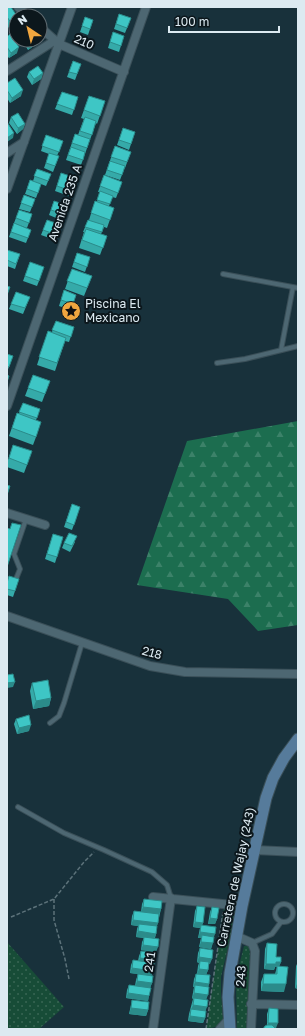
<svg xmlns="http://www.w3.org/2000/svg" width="305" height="1036" font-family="'Golos Text',sans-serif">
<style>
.grass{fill:url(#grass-dots)}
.forest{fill:url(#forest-firs)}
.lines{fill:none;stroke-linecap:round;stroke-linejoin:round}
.service-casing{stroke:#3a4f58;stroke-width:6}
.minor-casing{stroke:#3a4f58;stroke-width:10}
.secondary-casing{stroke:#3a4f58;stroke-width:13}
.path{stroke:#5c727a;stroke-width:1.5;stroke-dasharray:4 2;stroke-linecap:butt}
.service{stroke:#4d6772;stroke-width:4}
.minor{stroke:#4d6772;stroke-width:8}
.secondary{stroke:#567b9b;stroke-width:11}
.wall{fill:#35aaa9}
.shaded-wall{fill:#2b8b8a}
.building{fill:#3ec6c5;stroke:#2b8b8a}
.labels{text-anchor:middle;stroke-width:4;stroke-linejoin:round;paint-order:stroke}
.street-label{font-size:12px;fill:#dceaf1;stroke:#0c171c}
.poi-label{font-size:12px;fill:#dceaf1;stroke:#0c171c;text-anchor:start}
</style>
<defs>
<pattern id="grass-dots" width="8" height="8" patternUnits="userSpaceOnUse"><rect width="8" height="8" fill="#174c37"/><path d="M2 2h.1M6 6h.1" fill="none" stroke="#386654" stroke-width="1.8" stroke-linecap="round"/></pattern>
<pattern id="forest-firs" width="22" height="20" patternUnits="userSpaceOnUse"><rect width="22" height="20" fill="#1c6d4f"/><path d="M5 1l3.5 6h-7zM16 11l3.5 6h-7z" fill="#3c8269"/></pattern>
</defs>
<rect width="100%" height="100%" fill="#18313b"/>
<path class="grass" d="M224,908H237L221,977V995L223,1019L216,1027L206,1029Z
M7,942L64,1007L39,1029H7Z
M244,946H250L248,1029H237L236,985L238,970Z"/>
<path class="forest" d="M298,421V625L258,631L228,599L137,585L187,441Z"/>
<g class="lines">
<defs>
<path id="service" d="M223,274L298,288
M281,350L293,287
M217,363L245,359L298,346
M16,579L20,569L14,554L26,519
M50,723L59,716L64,703L82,643
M18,807L64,833L104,850L152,872L167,885L171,898
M275 913a9 9 0 1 1 18 0a9 9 0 1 1-18 0Z
M252,943L272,934L281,922"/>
<path id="minor" d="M18,7L28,16
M40,27L59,44L124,72
M7,71L54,41
M7,153L24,142
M7,189L72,7
M7,406L146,7
M7,513L45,525
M7,616L150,666L185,672L298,674
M255,850L298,852
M153,897L242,906
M236,936L252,943L255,951L251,1029
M251,1004L298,1005
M153,1029L171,898
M220,1029L229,1019"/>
<path id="secondary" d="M230,1029L228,997L230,973L242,906L266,798L273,778L284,758L298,739"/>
</defs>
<use href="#service" class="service-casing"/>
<use href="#minor" class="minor-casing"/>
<use href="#secondary" class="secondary-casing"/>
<path class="path" d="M54,899V920L65,959L69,979
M11,917L54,899L84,862L94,852
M206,1029L223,912"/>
<use href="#service" class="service"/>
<use href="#minor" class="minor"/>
<use href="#secondary" class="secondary"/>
</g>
<path class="wall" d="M7,7L17,16L10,30L7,25Z
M119,14L131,18L125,33L114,29Z
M85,17L93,20L88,35L80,32Z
M113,32L124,36L119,52L108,48Z
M7,37L17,53L9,58L7,56Z
M22,40H39L38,43L28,50Z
M73,61L81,64L75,80L67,77Z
M29,72L43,73L41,79L32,85L27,77Z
M7,83L21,96L10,103L7,98Z
M62,92L78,97L72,115L55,109Z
M89,96L105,101L97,124L96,123L81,165L66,160L75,134L78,135L84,119L81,118Z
M11,117L25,124L23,129L17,134L9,123Z
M123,128L135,132L129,150L117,145Z
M46,135L63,141L57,156H59L53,172L44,168L49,154L41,151Z
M115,146L131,152L125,168V167L120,180L105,175Z
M37,169L51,174L46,186L41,184L36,198L25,194L30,180L33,181Z
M61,173L76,178L69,196L55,191Z
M104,175L122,182L116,198L112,197L109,206L114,208L107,228L104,227L101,234L107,236L100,255L79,248L84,232H83L88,220H89L95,201L97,202L100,192H98Z
M24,195L35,199L30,212L19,209Z
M54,201L63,214L61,220L49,215Z
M19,210L32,214L27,228L14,223Z
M47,220L61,225L55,240L41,235Z
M14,223L31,230L26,243L9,237Z
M7,250L20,254L15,269L7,266Z
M77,253L90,257L85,272L72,267Z
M30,262L39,281L37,286L23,281Z
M72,269L92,276L84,296L65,289Z
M64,290L76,295L71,310L59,306Z
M16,292L30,297L23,314L9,309Z
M56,321L74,327L69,342L65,341L55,371L37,365L48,331L52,332Z
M7,354L13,356L7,372Z
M33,375L50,381L42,402L25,396Z
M23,403L40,409L36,420V437L33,445L9,436L17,413L19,414Z
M13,445L27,465L24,473L7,467V463Z
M72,504L80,507L72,530L64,527Z
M53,534L63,537L55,563L45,559Z
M75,542L70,552L62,548L64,543Z
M7,583L15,591L13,597L7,595Z
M32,683L51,698L49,706L33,709L30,691Z
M16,719L29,731L17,734L14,724Z
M144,899L161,909L157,926L156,934L155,938L156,952L141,950L142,942L144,938L136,937L137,929L138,926L131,925L132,916L134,911L141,912L142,904Z
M197,906L203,923L202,925L214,937L211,949L199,947L201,938H198L200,928L193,927L195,911Z
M212,907L217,919L215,924H208L210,912Z
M267,943L276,957L281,962L279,966L284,992L261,991V982L264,974H275L277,967H275L274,970L264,969L265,949Z
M200,948L210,964H209L208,970L206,975L209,984L208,987L206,1000L205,1018L203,1023L188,1021L189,1014L193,999L192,998L194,987H193L194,979L196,974H197L198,966L199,963L197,962L198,953Z
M141,951L155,960L154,963L153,971L151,976L152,983L150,988L148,1001L126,998L127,990L129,985L135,986L136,980L138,974L130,973L131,965L133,960L138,961L139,956Z
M298,962V989L295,988L296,966Z
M132,1000L148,1010L146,1016L129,1014L131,1005Z
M269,1008L276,1028L267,1025V1014Z"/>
<path class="shaded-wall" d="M16,22V26L10,30L12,24Z
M36,40H39L38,43L28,50L30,44Z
M19,47L17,53L9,58L11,53Z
M43,73L41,79L32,85L34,79Z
M23,90L21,96L10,103L12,98Z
M25,124L23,129L17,134L18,128Z
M14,133L13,138L7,142V138Z
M15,682L13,687L7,688V683Z
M51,698L49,706L33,709L36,701Z
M31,725L29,731L17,734L19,728Z
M143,907L161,909L159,915L141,912Z
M210,918L217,919L215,924H208Z
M133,920L158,923L156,928L139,924L138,926L131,925Z
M195,922L203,923L201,928V925L200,928L193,927Z
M138,931L156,934L154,939L136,937Z
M200,932L215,934L213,940L202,935L201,938H198Z
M201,942L213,943L211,949L199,947Z
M143,945L158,947L156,952L141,950Z
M199,957L212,959L210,964L199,963L200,961L199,963L197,962Z
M140,958L155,960L153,966L138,964Z
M276,962H281L279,967H275L274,970L264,969L266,964Z
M132,968L153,971L151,976L130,973Z
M199,969L208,970L206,975L197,974Z
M137,981L152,983L150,988L135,987Z
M195,982L209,984L207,989L195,985L194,987H193Z
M298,982V989L295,988Z
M263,984H286L284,992L261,991Z
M128,993L149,996L148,1001L126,998Z
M194,993L208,995L206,1000L192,998Z
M193,1005L207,1007L205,1012L191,1010Z
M131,1008L148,1010L146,1016L129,1014Z
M190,1016L205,1018L203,1023L188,1021Z
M268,1023H278L276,1028H267Z"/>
<path class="building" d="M7,7H11L17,16H16V22L12,24L7,17Z
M119,14L131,18L127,28L116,24Z
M85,17L93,20L90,29L82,26Z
M113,32L124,36L121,46L110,42Z
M10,34L19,47L11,53L7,47V37Z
M27,40H36L30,44Z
M73,61L81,64L77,74L69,72Z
M38,66L43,73L34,79L29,72Z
M15,78L23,90L12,98L7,90V83Z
M62,92L78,97L74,110L57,104Z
M89,96L105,101L100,116L84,110Z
M18,113L25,124L18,128L11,117Z
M85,117L96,121L92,135L80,131Z
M7,122L14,133L7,138Z
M123,128L135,132L131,144L119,140Z
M75,134L90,139L87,148L72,143Z
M46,135L63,141L59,152L42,146Z
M115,146L131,152L127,162L111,157Z
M71,147L85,152L83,160L68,155Z
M49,153L59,156L55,166L46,163Z
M110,161L125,166L122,175L107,170Z
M37,169L51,174L48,181L34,176Z
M61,173L76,178L71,191L57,186Z
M104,175L122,182L118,193L100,186Z
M30,180L41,184L38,193L27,189Z
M100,191L113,196L110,204L97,200Z
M24,195L35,199L32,207L21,203Z
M54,201L66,205L63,214L51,210Z
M95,201L114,208L110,220L91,213Z
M19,210L32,214L29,223L16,218Z
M47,220L61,225L57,235L43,230Z
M88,220L104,225L102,232L85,227Z
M14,223L31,230L28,238L11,232Z
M86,229L107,236L103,248L82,240Z
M7,250L20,254L16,264L7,260Z
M77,253L90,257L87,267L74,262Z
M30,262L44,267L39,281L25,276Z
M72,269L92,276L87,288L67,281Z
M7,286L10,287L7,295Z
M64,290L76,295L73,304L61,300Z
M16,292L30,297L25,308L11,304Z
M56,321L74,327L71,337L52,330Z
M48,331L66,338L57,363L39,357Z
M7,354L13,356L9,367L7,366Z
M7,375L9,376L7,382Z
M33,375L50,381L45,394L28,388Z
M23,403L40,409L37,418L19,412Z
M17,413L41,422L36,437L12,428Z
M13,445L32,451L27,465L9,458Z
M7,485L10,486L7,495Z
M72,504L80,507L74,525L66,522Z
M12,523L21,525L7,567V528L10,529Z
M69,533L77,536L72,546L64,543Z
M53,534L63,537L57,557L47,554Z
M9,576L19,579L15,591L7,589V583Z
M13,674L15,682L7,683V675Z
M48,680L51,698L36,701L32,683Z
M29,715L31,725L19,728L16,719Z
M144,899L162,901L161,909L143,907Z
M197,906L205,907L203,923L195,922Z
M212,907L219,908L217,919L210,918Z
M134,911L159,914L158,923L133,920Z
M139,924L157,926L156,934L138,931Z
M201,925L216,927L215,934L200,932Z
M202,935L214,937L213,943L201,942Z
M144,937L159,939L158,947L143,945Z
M267,943L277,944L276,957H281V962H276V964H266Z
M200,948L213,950L212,959L199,957Z
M141,951L155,953V960L140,958Z
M133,960L154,963L153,971L132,968Z
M200,961L209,962L208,970L199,969Z
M277,966L288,967L286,984H263L264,974H277Z
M138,974L153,976L152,983L137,981Z
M196,974L210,975L209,984L195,982Z
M129,985L151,988L149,996L128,993Z
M195,985L209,987L208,995L194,993Z
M194,998L208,1000L207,1007L193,1005Z
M132,1000L149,1002L148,1010L131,1008Z
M269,1008L278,1009V1023H268Z
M191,1009L206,1011L205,1018L190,1016Z
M267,1025H272L275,1028V1029H263L265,1026Z"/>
<defs>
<symbol id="sight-disc" viewBox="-11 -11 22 22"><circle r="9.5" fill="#f0a63f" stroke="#0c171c"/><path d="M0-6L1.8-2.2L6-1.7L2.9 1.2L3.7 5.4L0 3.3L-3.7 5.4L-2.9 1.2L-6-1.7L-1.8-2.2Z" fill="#111"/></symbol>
</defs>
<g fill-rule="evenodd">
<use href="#sight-disc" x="60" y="300" width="22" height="22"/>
</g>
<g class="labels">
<g class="street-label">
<text transform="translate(84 42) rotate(23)" y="4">210</text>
<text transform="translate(65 203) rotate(-71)" y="4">Avenida 235 A</text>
<text transform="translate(152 653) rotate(15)" y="4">218</text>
<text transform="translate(236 877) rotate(-78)" y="4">Carretera de Wajay (243)</text>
<text transform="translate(150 962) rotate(-82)" y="4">241</text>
<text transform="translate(241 976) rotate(-86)" y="4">243</text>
</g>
<g class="poi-label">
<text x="85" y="308">Piscina El<tspan x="85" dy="14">Mexicano</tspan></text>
</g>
</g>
<rect width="305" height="1036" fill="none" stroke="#dceaf1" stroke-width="16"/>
<g transform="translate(28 28) rotate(325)"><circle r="19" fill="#0c171c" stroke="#5f6b71"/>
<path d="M0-3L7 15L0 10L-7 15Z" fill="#f0a63f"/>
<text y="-6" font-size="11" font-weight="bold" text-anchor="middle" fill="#dceaf1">N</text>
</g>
<path d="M169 26v6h110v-6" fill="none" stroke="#dceaf1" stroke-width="2"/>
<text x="175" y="26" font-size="12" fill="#dceaf1" stroke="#0c171c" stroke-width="3" paint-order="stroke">100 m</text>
</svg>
